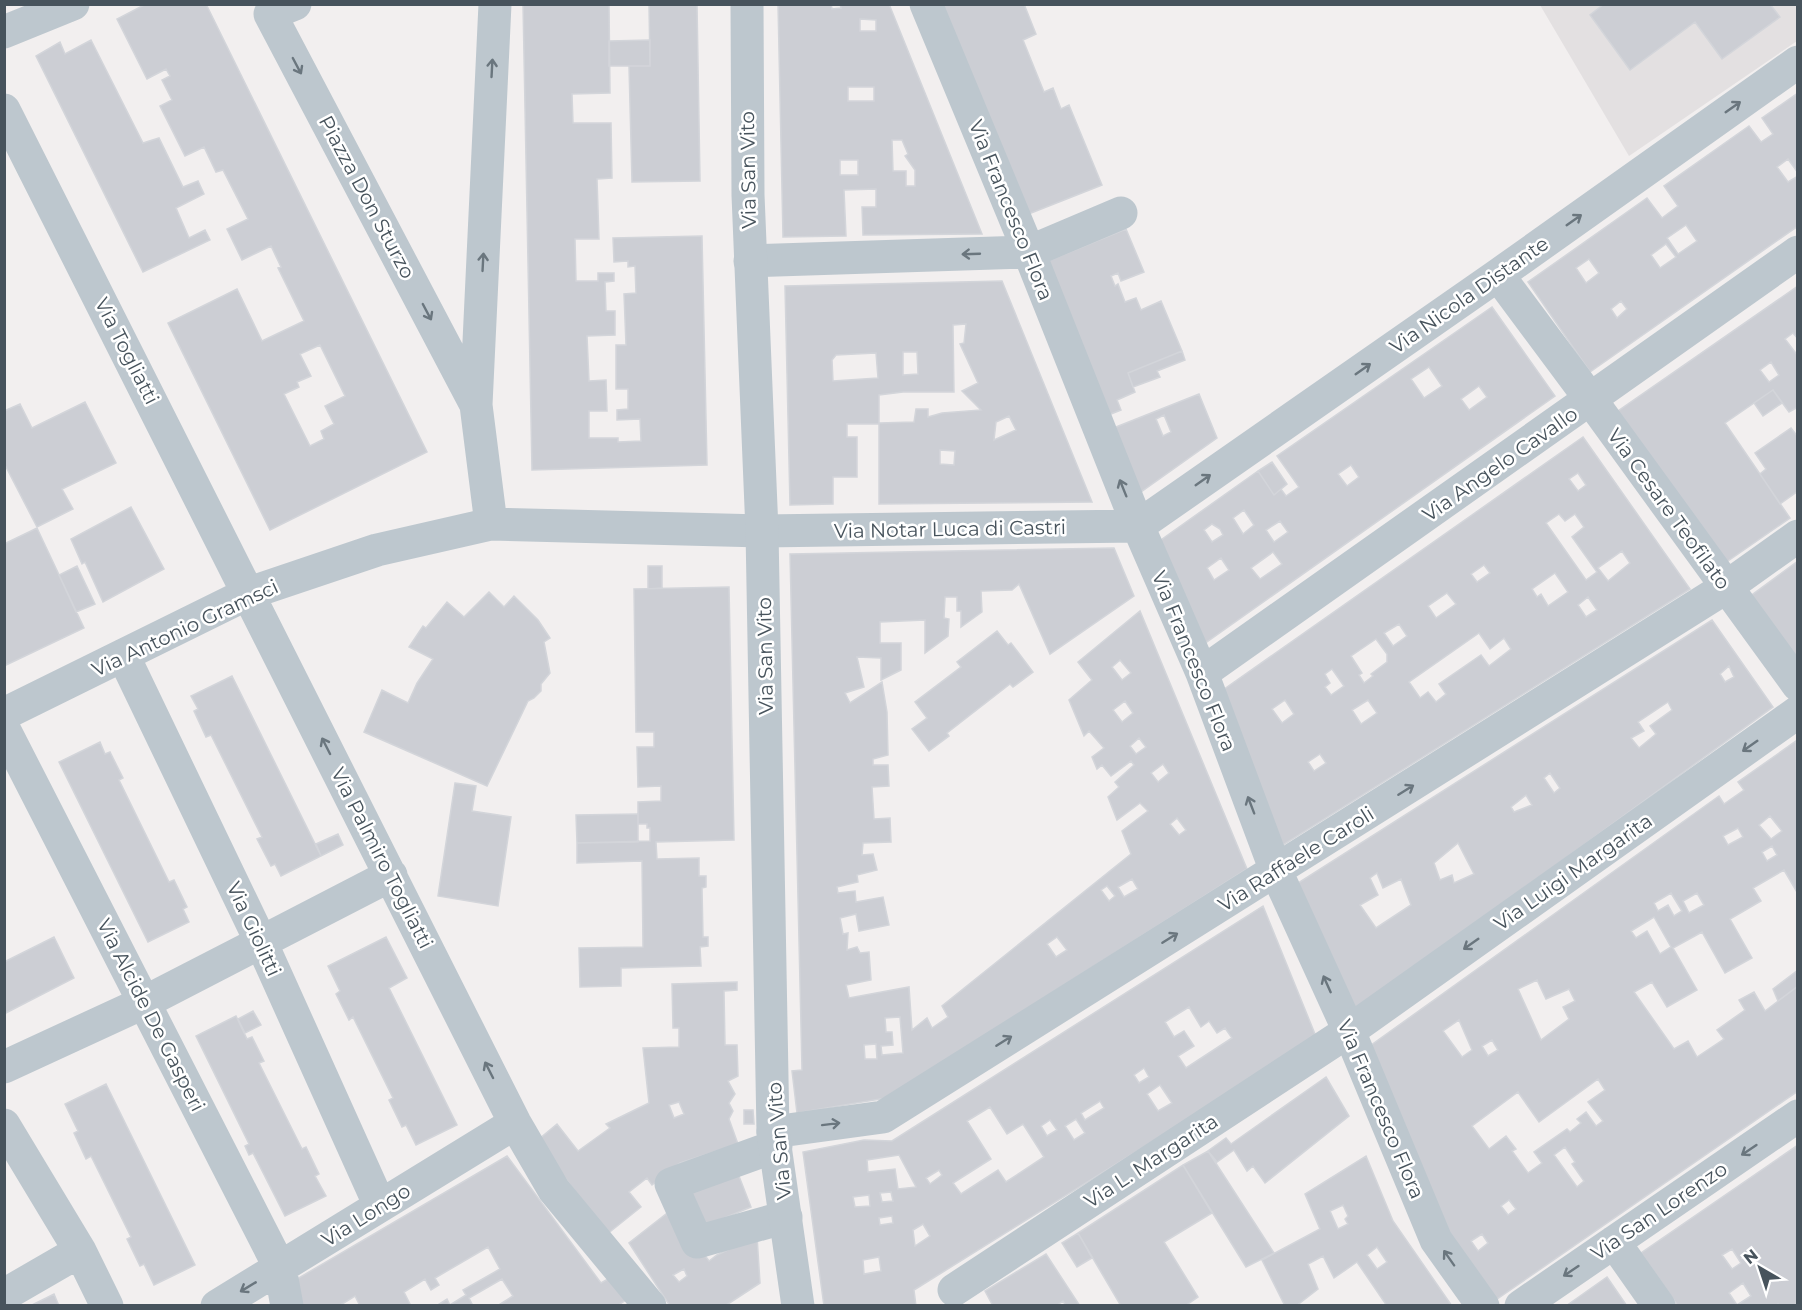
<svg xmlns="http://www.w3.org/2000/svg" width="1802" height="1310" font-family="Montserrat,sans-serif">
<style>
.education{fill:#e3e0e1}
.building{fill:#ccced4;stroke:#d3d5da;stroke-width:1.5;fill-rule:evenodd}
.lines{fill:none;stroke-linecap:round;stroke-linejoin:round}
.minor{stroke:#bdc7ce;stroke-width:33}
.tertiary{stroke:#bdc7ce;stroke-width:33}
.oneway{stroke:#6a767e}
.labels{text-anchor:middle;stroke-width:5;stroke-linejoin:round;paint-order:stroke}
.street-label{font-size:20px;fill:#47535c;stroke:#fff}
</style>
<rect width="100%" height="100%" fill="#f2efef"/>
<path class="education" d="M1540,5H1797V41L1629,156Z"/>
<path class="building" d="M146,4H206L427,452L270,530L168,323L237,289L262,341L304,321L278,268L281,267L271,246L242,260L227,229L248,219L223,170L216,172L204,147L185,156L160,106L172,100L162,80L170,76L166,69L147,79L117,19ZM320,345L345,396L325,406L334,424L321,431L324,439L310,446L284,394L299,387L297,382L311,376L300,354Z
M523,4H609L610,93L572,94L573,123H611L612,178L597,179L599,239H575L576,281H598V273H614V281L605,282L606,311H615V335L587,336L589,381L606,380L607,411H589V438H618V442L641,441L640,419L617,420V410L628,409V389H616V345H626L624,294L636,293L635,266L628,267V261L614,262L613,238L702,236L707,465L532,470Z
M649,4H697L700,181L632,182L629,66H650Z
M778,4H831L832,9L841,8L840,4H889L982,234L863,235L862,207H876V189L844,190L846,236L783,237ZM860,19L876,20V31H860ZM848,87H874V101H848ZM892,140H902L908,154L905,156L915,170V186H906V171H893ZM840,160H858V175H840Z
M936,4H1024L1036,34L1023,40L1044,92L1053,88L1061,109L1069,105L1102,185L1021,217Z
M1604,4H1770L1780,17L1722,59L1695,22L1630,70L1590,15Z
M91,40L143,143L159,138L183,187L198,181L204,194L176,208L189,238L205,230L210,240L143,272L36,56L60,42L65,54Z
M650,40V66H609V41Z
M1798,93V173L1788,159L1777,167L1788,182L1798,176V226L1590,372L1528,282L1647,198L1662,218L1678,206L1664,186L1749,126L1761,142L1773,134L1762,118ZM1686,225L1697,241L1678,254L1667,238ZM1666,244L1676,257L1660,268L1651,255ZM1589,259L1599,273L1586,283L1576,268ZM1621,301L1627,309L1617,318L1611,309Z
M1126,229L1144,272L1121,281L1118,273L1111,276L1115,286L1118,284L1125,302L1136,298L1141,310L1161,301L1182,351L1128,373L1135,392L1117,400L1121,410L1106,416L1043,263Z
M1002,281L1092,502L879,504V424H847V437H857V477H833V504L790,505L785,286ZM966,324L964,343L960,344L978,383L962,391L981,410L942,413L928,417V409H916L914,422L879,423V395L903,392H954L953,325ZM903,352H917L918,374L903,375ZM876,353L878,378L833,381L832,360L836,355ZM1009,416L1016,430L994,440L996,422ZM940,450L955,451L954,465L940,464Z
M1798,286V339L1793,333L1785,339L1798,356V407L1789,412L1773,390L1725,423L1790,518L1725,563L1618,411ZM1771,362L1779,375L1769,382L1760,370Z
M1492,307L1555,396L1201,646L1158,542L1258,471L1274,495L1281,489L1286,496L1299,487L1277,456ZM1429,367L1442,386L1424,398L1411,379ZM1479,386L1487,397L1469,410L1461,399ZM1351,465L1359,477L1347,486L1338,474ZM1244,510L1254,525L1243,534L1233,518ZM1280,521L1288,532L1274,542L1266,530ZM1212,524L1220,529L1223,535L1212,542L1204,530ZM1273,552L1282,564L1260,579L1251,568ZM1221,558L1229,570L1214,580L1207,568Z
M1182,351L1185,360L1157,371L1160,377L1133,387L1128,373Z
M1773,390L1782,403L1763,416L1754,403Z
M1199,394L1217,438L1138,494L1111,429ZM1164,415L1171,432L1163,436L1156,419Z
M85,402L116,463L62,489L73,509L37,527L4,463V411L20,404L32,428Z
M1791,428L1798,437V491L1780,504L1760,474L1766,469L1755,453Z
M1583,437L1690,589L1283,845L1220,692ZM1578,473L1586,485L1578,491L1569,479ZM1559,514L1565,521L1575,514L1584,527L1572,537L1597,572L1586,580L1546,523ZM1622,551L1630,563L1608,581L1598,568ZM1484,565L1490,573L1477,582L1471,574ZM1555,573L1568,592L1548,606L1541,594L1537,597L1532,589ZM1447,593L1456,604L1436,618L1428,606ZM1588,597L1597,610L1586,617L1578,605ZM1399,624L1407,636L1393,646L1384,633ZM1479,633L1490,649L1504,638L1511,649L1489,666L1481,655L1439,684L1446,694L1436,702L1428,692L1420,698L1409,682ZM1376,639L1387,654V662L1371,674L1373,676L1364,683L1359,675L1362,673L1351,656ZM1332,669L1344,686L1331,695L1325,687L1330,683L1325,674ZM1285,700L1294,714L1282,723L1272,709ZM1368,700L1377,713L1361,724L1352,710ZM1320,754L1326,763L1314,771L1308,762Z
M1272,462L1287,484L1274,495L1258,471Z
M131,507L164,569L103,602L85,562L82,564L71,539Z
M37,528L84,628L4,666V544Z
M1114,548L1134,596L1050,654L1019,584L1012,590L981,591L982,612L961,627V611H957V597H945L944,618L949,619L948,636L925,653V620L880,622V643H901V670L881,680V658L857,657L864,687L845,693L850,703L882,682L887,712L888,755L873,759V765H888L889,786L872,787L874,819L890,818L891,842L863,843L862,855L873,854L877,870L857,875L858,882L837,887L838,893L855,891L856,902L883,897L889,925L859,931L856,914L840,918L843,934L848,933L847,950L857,947L860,953L869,952L871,980L846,985L849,998L909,987L912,1030L927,1018L932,1028L948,1017L942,1006L1131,854L1122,831L1148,811L1140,803L1117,820L1108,797L1119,787L1115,782L1134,765L1131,761L1111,776L1102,765L1097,769L1092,757L1104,748L1089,731L1084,736L1069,700L1092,680L1078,662L1140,611L1247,869L886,1098L797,1113L792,1071L802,1070L790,554ZM1120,660L1131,673L1122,680L1112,667ZM1125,701L1133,713L1122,722L1113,710ZM1139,738L1146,747L1136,754L1130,746ZM1163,764L1169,773L1158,782L1151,773ZM1177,818L1186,830L1179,835L1170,824ZM1132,879L1138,889L1124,897L1118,887ZM1107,886L1115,896L1109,901L1101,890ZM1057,937L1067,950L1056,957L1047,944ZM900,1017L903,1053L882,1055L881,1046L893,1045L892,1032H886L885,1018ZM876,1044L877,1059H865L864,1045Z
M1798,561V667L1749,597Z
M77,566L95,604L76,612L59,575Z
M648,566H662V588L648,589Z
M729,587L734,840L656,842L657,859L699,858V876H706V887L702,888L703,937H708V946L700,947L701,966L621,968V986L580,987L579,948L643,947L642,861L577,863V843L650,841V828H647V824H638V802L661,801V786L638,787L637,747H654V732H636L634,589Z
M489,592L504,607L514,596L538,620L550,638L544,642L550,673L541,684V691L534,698L528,701L487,786L364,732L382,690L408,703L417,683L433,659L409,647L423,626L426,628L447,602L464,617Z
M1712,620L1773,707L1353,1013L1298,883ZM1729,666L1734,677L1725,682L1720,674ZM1668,702L1672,710L1650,726L1656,734L1639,748L1631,738L1644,731L1638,722ZM1550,773L1560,788L1554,793L1544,778ZM1526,795L1532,805L1514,812L1511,807ZM1458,843L1474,874L1454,883L1452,875L1440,880L1434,863ZM1377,873L1383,888L1401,879L1411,905L1376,928L1360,905L1378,895L1370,878Z
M997,631L1008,645L1011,643L1033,672L1013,687L1010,684L947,733L949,736L929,751L912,729L927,718L915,702L961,667L957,662Z
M232,676L321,856L281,876L275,864L271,866L257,839L262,837L211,735L206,737L194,711L198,709L191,696Z
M1796,741L1798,894L1784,870L1753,888L1761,901L1730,919L1752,958L1725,973L1702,932L1673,948L1697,990L1667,1007L1652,982L1634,992L1674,1049L1688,1041L1697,1057L1724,1039L1717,1030L1745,1010L1739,1000L1754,992L1765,1011L1798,986V1091L1487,1306L1456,1263L1367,1048L1719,796L1724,804L1744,790L1738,782ZM1770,816L1782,831L1771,839L1759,825ZM1738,828L1743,837L1728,845L1723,836ZM1772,846L1777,855L1767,861L1762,852ZM1671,893L1682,911L1674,916L1668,905L1658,911L1654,903ZM1697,893L1704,905L1689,913L1683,901ZM1654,917L1671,947L1660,954L1647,931L1636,938L1631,931ZM1537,980L1546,999L1569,989L1575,1001L1563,1007L1569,1019L1541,1040L1518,989ZM1459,1020L1472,1050L1462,1057L1443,1031ZM1492,1040L1498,1050L1488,1056L1482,1046ZM1598,1079L1605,1090L1588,1102L1603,1121L1596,1126L1586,1112L1577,1119L1581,1123L1570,1132L1567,1129L1534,1152L1542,1163L1528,1173L1512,1151L1516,1149L1506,1136L1489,1149L1472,1126L1518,1092L1539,1122ZM1565,1147L1575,1162L1572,1164L1584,1181L1577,1187L1554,1155ZM1509,1200L1516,1209L1508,1215L1501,1206ZM1482,1234L1488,1243L1478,1251L1471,1241Z
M100,742L105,754L110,752L123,778L119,780L169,882L174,880L187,907L183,909L189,922L148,942L59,762Z
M455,783L476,786L472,811L511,817L498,906L438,896Z
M638,814V842L577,843L576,815Z
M338,834L343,845L321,856L316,844Z
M1263,906L1317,1039L914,1290L916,1306H824L803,1152L864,1140L892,1141ZM1189,1007L1201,1027L1209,1021L1217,1033L1225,1028L1232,1038L1186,1068L1178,1056L1194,1046L1184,1031L1174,1037L1165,1022ZM1144,1068L1149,1077L1139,1083L1134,1075ZM1160,1085L1172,1103L1158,1111L1147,1094ZM1100,1101L1104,1108L1085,1120L1081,1113ZM990,1107L1007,1134L1023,1124L1044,1157L1006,1182L998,1170L961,1194L953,1183L991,1159L967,1121ZM1076,1119L1085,1133L1074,1140L1065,1126ZM1050,1120L1057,1130L1047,1136L1041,1126ZM899,1155L916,1187L898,1189L895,1169L868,1172L867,1160ZM939,1170L942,1175L930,1184L926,1178ZM891,1192L893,1201L882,1202L880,1193ZM869,1195L870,1206L855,1207L853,1197ZM892,1216L893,1223L880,1225L879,1218ZM923,1224L930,1236L915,1246L913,1230ZM879,1257L881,1271L864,1274L863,1260Z
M54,937L74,978L4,1014V962Z
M386,937L407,978L389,988L457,1125L416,1145L406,1125L402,1127L389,1100L393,1098L353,1017L349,1020L336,994L340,991L328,966Z
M1798,970V986L1778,1001L1773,989Z
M737,982V990L724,991L725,1045H737L738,1076L728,1081L735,1094L729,1103L733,1111L729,1119L738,1144L680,1163L652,1185L647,1178L629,1192L641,1207L606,1235L538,1140L557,1124L578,1151L610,1128L606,1124L649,1103L643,1048L679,1047V1028H673L672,984ZM679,1102L684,1114L674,1118L669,1105Z
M253,1011L261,1025L245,1033L238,1019Z
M236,1016L247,1039L252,1037L264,1061L259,1063L302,1149L306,1147L319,1174L315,1176L326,1196L285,1216L253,1153L249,1155L245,1146L249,1144L196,1036Z
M1326,1077L1349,1116L1265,1183L1253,1166L1247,1171L1234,1150L1217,1162L1208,1151L1226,1138L1231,1144Z
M106,1084L195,1265L154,1285L144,1264L140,1266L127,1239L131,1237L91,1156L86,1159L74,1133L78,1131L65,1104Z
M744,1110H753L754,1124H744Z
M1798,1145V1306H1779L1778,1304L1775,1306H1678L1641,1253ZM1732,1249L1741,1263L1732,1269L1722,1255ZM1743,1283L1751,1296L1737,1305L1729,1293Z
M1208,1151L1274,1253L1246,1267L1183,1165Z
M507,1156L601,1283L615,1275L629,1298L617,1306H497L513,1296L502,1279L469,1298L473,1306H436L447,1299L450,1305L466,1295L463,1290L500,1269L488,1247L435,1278L439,1285L431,1290L425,1279L404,1292L411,1306H360L355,1296L339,1306H293L285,1286Z
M1366,1156L1393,1221L1452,1306H1387L1357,1262L1334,1278L1323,1256L1308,1264L1318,1289L1296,1306H1285L1262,1260L1320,1229L1305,1194ZM1343,1205L1348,1216L1345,1219L1348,1224L1338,1229L1330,1211ZM1377,1247L1387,1262L1377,1269L1367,1255Z
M1183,1165L1212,1213L1164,1242L1198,1297L1185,1306H1121L1078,1233Z
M737,1171L751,1207L702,1227L686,1190Z
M666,1214L701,1250L709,1261L717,1255L757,1236L760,1283L725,1306H670L629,1243ZM684,1269L687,1276L679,1282L673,1275Z
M1078,1233L1092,1258L1077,1267L1062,1243Z
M1046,1254L1080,1306H1066L1063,1301L1056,1306H993L985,1291Z
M1607,1277L1627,1306H1566Z
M54,1294L59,1306H30Z"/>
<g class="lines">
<path class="minor" d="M295,4L270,14L475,403
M926,4L1029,252L1138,526L1202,673L1276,871L1349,1031L1436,1240L1483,1306
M4,32L73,4
M4,110L515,1123L554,1190L650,1306
M750,261L1029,252L1121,213
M1498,275L1591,400L1798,685
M491,524L476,405L495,4
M123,655L261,942L380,1206
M1202,673L1798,252
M4,714L249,593L377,550L491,524L762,531L1138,526L1498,275L1798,62
M4,729L280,1268L287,1306
M4,1067L145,1002L391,875
M4,1125L80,1251L107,1306
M773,1132L883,1117L1725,588L1798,536
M776,1146L671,1184L697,1242L786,1217
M1614,1242L1659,1306
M954,1290L1349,1031L1798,712
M4,1295L80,1251
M217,1306L515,1123
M1521,1306L1798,1116"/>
<path class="tertiary" d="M747,4L748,195L762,531L773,1132L798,1306"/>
</g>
<defs><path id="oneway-shaft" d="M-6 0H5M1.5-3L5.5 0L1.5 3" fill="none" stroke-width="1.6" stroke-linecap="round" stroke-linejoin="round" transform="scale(1.5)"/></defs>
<g class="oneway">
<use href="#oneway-shaft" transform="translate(297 66) rotate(62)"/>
<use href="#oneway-shaft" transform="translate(492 68) rotate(-87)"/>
<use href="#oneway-shaft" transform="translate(1733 107) rotate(-35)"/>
<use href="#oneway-shaft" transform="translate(1574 220) rotate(-35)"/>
<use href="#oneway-shaft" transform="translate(971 254) rotate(178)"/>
<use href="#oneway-shaft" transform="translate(483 262) rotate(-87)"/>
<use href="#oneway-shaft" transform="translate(427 312) rotate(62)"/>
<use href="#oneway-shaft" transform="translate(1363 369) rotate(-35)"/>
<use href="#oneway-shaft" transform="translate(1203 480) rotate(-35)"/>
<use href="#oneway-shaft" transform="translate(1123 488) rotate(-112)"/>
<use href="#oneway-shaft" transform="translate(326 746) rotate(-117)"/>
<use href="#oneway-shaft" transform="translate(1750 746) rotate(145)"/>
<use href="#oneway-shaft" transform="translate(1406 790) rotate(-32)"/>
<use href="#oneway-shaft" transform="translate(1251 805) rotate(-111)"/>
<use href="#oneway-shaft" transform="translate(1170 938) rotate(-32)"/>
<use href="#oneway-shaft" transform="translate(1471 944) rotate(145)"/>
<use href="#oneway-shaft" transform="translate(1327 984) rotate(-114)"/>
<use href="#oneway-shaft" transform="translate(1004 1041) rotate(-32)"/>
<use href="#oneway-shaft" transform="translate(489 1070) rotate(-117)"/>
<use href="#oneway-shaft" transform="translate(831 1124) rotate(-7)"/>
<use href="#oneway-shaft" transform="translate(1749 1150) rotate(146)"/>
<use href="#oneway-shaft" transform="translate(1449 1258) rotate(-125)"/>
<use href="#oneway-shaft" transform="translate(1571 1271) rotate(146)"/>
<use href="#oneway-shaft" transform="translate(248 1287) rotate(149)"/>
</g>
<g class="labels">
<g class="street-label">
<text transform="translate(748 170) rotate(-91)" y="7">Via San Vito</text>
<text transform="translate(367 197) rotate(62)" y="7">Piazza Don Sturzo</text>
<text transform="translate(1011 210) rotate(68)" y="7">Via Francesco Flora</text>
<text transform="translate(1469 295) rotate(-35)" y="7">Via Nicola Distante</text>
<text transform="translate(127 351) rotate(63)" y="7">Via Togliatti</text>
<text transform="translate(1500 464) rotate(-35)" y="7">Via Angelo Cavallo</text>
<text transform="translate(1669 509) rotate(54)" y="7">Via Cesare Teofilato</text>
<text transform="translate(950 529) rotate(-1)" y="7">Via Notar Luca di Castri</text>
<text transform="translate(185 628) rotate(-25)" y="7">Via Antonio Gramsci</text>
<text transform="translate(765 656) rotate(-91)" y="7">Via San Vito</text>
<text transform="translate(1194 661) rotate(68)" y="7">Via Francesco Flora</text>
<text transform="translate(382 858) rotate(63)" y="7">Via Palmiro Togliatti</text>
<text transform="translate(1296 859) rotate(-32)" y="7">Via Raffaele Caroli</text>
<text transform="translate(1573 872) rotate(-35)" y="7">Via Luigi Margarita</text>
<text transform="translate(254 929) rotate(65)" y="7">Via Giolitti</text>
<text transform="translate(151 1015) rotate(63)" y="7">Via Alcide De Gasperi</text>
<text transform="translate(1381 1109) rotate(67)" y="7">Via Francesco Flora</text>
<text transform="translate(779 1141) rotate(-95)" y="7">Via San Vito</text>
<text transform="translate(1151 1161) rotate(-33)" y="7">Via L. Margarita</text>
<text transform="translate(1659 1211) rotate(-34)" y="7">Via San Lorenzo</text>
<text transform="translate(366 1215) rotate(-32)" y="7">Via Longo</text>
</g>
</g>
<rect width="1802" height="1310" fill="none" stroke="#47535c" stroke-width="12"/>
<g transform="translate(1760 1268) rotate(321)" stroke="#ffffff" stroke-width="4.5" paint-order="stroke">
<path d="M0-4.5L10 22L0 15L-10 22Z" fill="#47535c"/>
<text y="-9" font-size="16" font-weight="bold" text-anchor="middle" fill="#47535c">N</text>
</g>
</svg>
